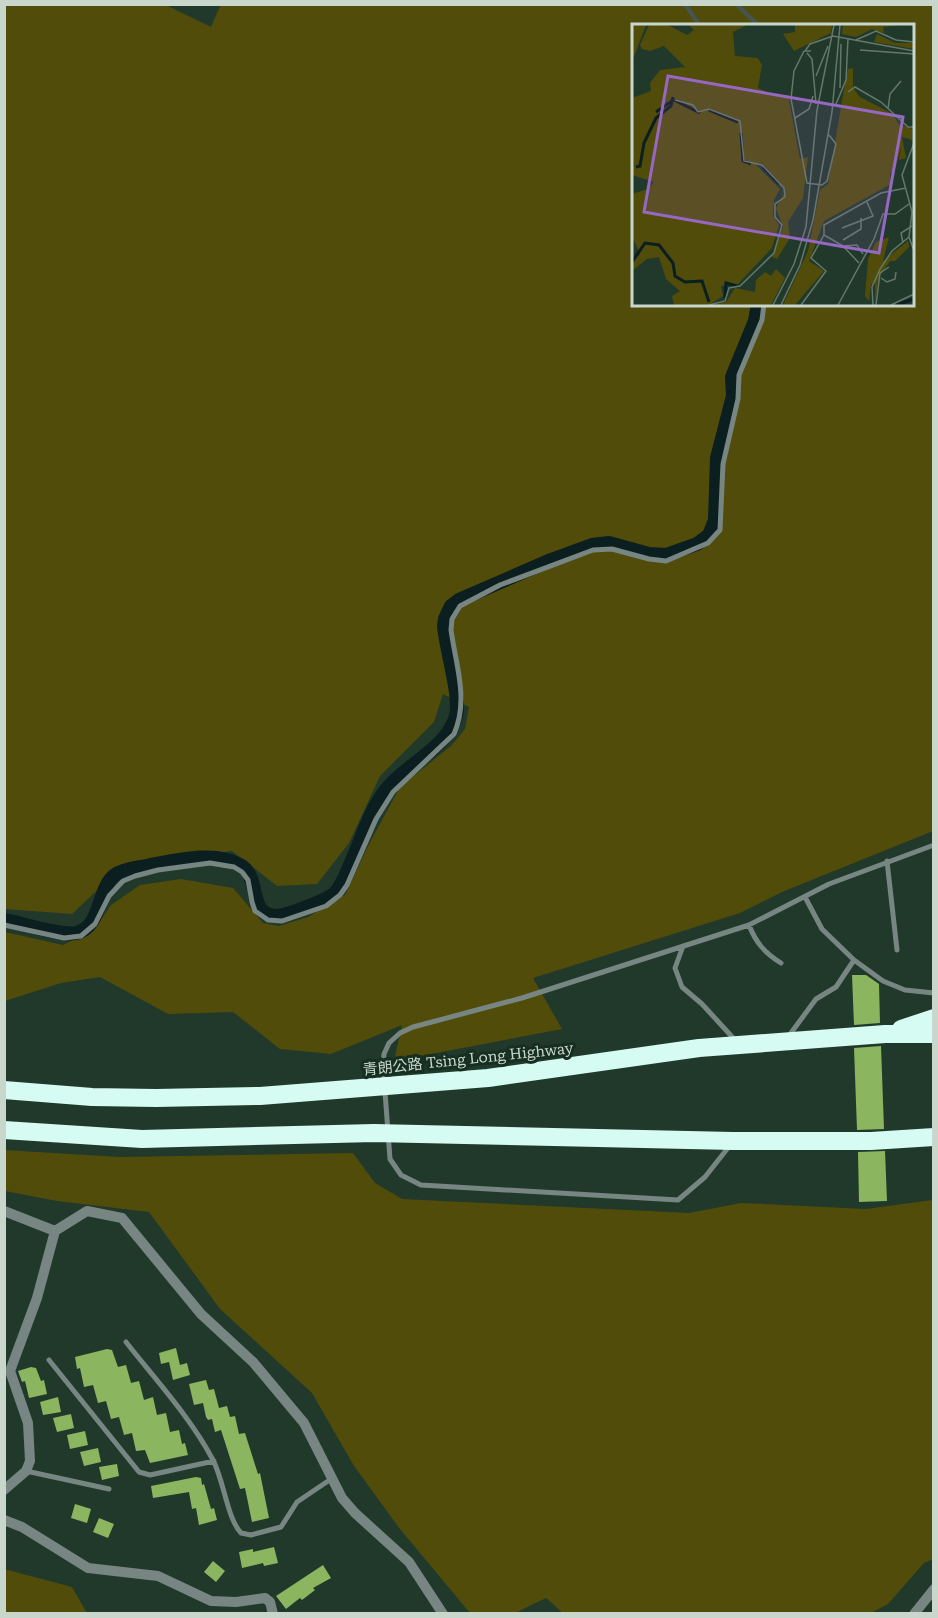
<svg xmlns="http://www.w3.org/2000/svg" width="938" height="1618" font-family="'Roboto Serif','Noto Sans TC',serif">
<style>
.green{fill:#514c0a;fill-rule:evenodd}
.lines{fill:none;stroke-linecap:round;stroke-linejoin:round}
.stream{stroke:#445554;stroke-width:4}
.canal{stroke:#0b1e20;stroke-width:14}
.building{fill:#8cb55f}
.lane{stroke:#778683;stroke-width:5}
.street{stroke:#778683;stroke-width:10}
.highway{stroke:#d6fbf3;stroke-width:18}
.labels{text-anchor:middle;stroke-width:6;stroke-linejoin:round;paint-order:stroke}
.street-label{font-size:15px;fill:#c8d6cc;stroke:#172f20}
.inset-river{fill:none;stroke:#0b1e20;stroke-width:3}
.inset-road{fill:none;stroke:#64786b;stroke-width:1.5}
.view{fill:#9668c4;fill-opacity:0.15;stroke:#9668c4;stroke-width:3}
.inset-edge{fill:none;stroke:#c8d6cc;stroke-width:3}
</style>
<rect width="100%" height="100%" fill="#21392a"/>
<path class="green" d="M221,4L933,5V831L782,892L740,913L533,978L562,1029L394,1061L402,1025L331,1054L280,1049L233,1012L168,1014L100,977L61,983L5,1001V932L63,945L94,930L111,905L140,885L181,879L233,888L263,923L279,926L308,917L345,895L368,846L400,787L452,745L465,729L469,707L443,694L434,722L380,776L349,843L317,884L277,886L232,851L122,867L72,914L5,909V5H166L211,27ZM634,26H912V304H634Z
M4,1150L119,1157L353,1153L375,1183L402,1199L689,1213L741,1203L866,1209L933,1200V1559L924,1563L888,1604L871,1613L564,1614L546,1598L515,1613H470L400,1529L354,1466L312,1393L220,1309L149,1212L57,1201L5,1191Z
M4,1569L72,1587L87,1613H5Z"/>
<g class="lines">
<path class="stream" d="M685,4L700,26
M736,4L759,26"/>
<path class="canal" d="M4,920C21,923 61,936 76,933C102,928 97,888 115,875C123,869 136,868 146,866C174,861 214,850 240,865C262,877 246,914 276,916C287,916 327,900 335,893C342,885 346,874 350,865C361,841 369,812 385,791C405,764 446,750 456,716C461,696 446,650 444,626L445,619L451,606L459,600L551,560L592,545L609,543L649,554L666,555L697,544L709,535L715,520L717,458L733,396L732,377L755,321L758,304"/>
</g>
<path class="building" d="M852,975H866L879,984L880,1023L854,1025Z
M881,1046L884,1129L857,1130L854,1048Z
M885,1151L887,1201L859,1202L858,1152Z
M176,1348L180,1365L187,1363L190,1375L173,1380L169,1362L161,1364L159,1353Z
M107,1349L112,1350L118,1367L126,1365L131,1383L139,1381L144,1400L153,1397L157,1415L166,1413L170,1432L179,1430L182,1444L185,1443L188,1455L150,1463L145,1450L136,1451L132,1433L124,1435L119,1417L111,1419L106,1401L98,1403L93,1385L84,1387L80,1368L77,1369L75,1357Z
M31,1367L36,1368L41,1381L44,1380L47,1394L29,1398L25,1381L22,1382L18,1371Z
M206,1380L209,1390L214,1389L219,1408L227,1406L230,1417L235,1416L239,1434L245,1433L258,1474L260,1473L269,1518L252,1522L245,1488L240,1489L221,1430L215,1432L212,1419L208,1420L206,1417L203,1403L194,1405L189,1384Z
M58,1397L61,1412L43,1415L40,1402Z
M71,1414L74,1428L57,1432L53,1418Z
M85,1431L88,1445L70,1449L67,1435Z
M98,1448L101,1462L84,1466L80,1452Z
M117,1464L119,1476L102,1480L99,1467Z
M196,1477L201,1478L202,1485L204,1484L211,1509L214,1508L217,1520L199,1525L196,1508L192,1509L189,1492L153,1498L151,1486Z
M75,1504L91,1509L87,1523L71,1518Z
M99,1518L114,1524L108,1538L93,1532Z
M274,1547L278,1563L264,1566L263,1563L242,1568L239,1552L253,1549V1552Z
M213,1561L225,1571L216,1582L204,1572Z
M323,1565L331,1578L313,1588L315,1590L302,1600L300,1598L286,1609L276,1596Z"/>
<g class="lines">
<path class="lane" d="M887,861L897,950
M805,897L822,929L854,960L883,981L905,990L934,993
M4,925L64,938L81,936L95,924L109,896L123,881L135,876L158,870L210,863L234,867L242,872L248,880L252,902L255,911L268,920L282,921L326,906L340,895L347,885L376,819L393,792L454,734C469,700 456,666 451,630L452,619L460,606L500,585L593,550L612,549L649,559L666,561L708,543L720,530L723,464L738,399L739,375L762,320L764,304
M749,925C756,943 765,953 781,963
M683,946L675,968L682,987L702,1004L735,1040
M788,1037L816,999L836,987L854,960
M731,1144L705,1177L678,1200L421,1185L401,1175L390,1159L383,1065L384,1054L389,1043L400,1033L413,1027L522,998L749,925L829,884L934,845
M126,1342C155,1379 191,1418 213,1460C224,1481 227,1518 241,1533L251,1535L281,1527L297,1502L331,1479
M49,1360L139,1472L150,1475L214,1461
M26,1471L109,1489"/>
<path class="street" d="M4,1211L55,1231
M4,1490L26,1471L30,1461L28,1423L10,1371L37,1298L55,1231L87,1211L122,1218L201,1314L253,1362L304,1423L342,1498L355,1513L409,1562L443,1614
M4,1520L22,1527L88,1568L158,1576L211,1601L236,1602L265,1598L270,1602L273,1614
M914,1614L934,1589"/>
<path class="highway" d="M901,1029L934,1018
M4,1090L92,1097L156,1098L260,1096L488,1078L699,1048L885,1034H934
M4,1130L142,1139L374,1133L733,1141H871L934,1137"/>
</g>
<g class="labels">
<g class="street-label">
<text transform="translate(468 1059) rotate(-6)" y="5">青朗公路 Tsing Long Highway</text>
</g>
</g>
<g transform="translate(632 24)">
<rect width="282" height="282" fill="#21392a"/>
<path d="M0,1H14L0,38ZM17,1H36L55,11L62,6L57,1H115L101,8L103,32L126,34L130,41L126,64L144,72L156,71L168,135L176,133L171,174L156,198L158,214L145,235L140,233L151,203L144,184L153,167L130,139L124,141L148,165L142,176L141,192L147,201L140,224L106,260L89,262L91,272L77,281H42L40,272L48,267L34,255L27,233L15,235L0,247V238L8,230L0,212V170L16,165L22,158L0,151V74L19,67L18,59L28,46L53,43L32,22L18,27L10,25L8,21ZM163,1H200L199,9L162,27L151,10L163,8ZM211,1H266L251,3L252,9L240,5L224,13L210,10ZM245,10L263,19H282V25L242,18ZM221,44V64L228,73L261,90L269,104L270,101L280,105V116L270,113L274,134L267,136L269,123L263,145L258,150L259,160L192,197L177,237L192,247L163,281H151L176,227L188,166L196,160L212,65L216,45ZM257,213L251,237L276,217L277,223L263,237H258L246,255L243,280V259L239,260L237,277L233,272L236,235L244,218ZM144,245L153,254L139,281H80L94,278L103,264L123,268L124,256L133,248L139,252Z" fill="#514c0a"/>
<path class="inset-river" d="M42,76L68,89M77,86L106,98M24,88L40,77M109,109L111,137L119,140M4,143L8,142L12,119L24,94L39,82L41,73M131,143L147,160M0,238L13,219L27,221L41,239L43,252L53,258L70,257L77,278M93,274L94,259L105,262M264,281L282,275"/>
<path class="inset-road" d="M224,16L244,7L264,16L282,18M228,26L282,30M172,27L162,47L159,75L175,159L190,161L195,157L204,120L197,111M179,27H173L178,20L201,12L282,27M175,29L180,35L184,80M184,52L196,22M208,64L209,20M216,68L223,63L249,78L276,103H282M43,76L61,81L66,88L77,85L108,97L112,137L130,141L152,164L153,173L143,180V193L150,201L142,229L108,262L97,264L93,277L77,281M204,80L214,56L216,14M256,85L258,70L269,57M163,94L177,85L181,72M282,119L270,151L280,188L277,213L282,227M210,204L241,192L235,178M211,216L229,205V194M271,219L269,209L280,202M211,222L227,239M231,230L225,221L211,222L192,211V201L249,169L274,164M249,254L255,258L263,255L264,248M141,281L162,240L174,203L185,86L202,1M149,281L168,241L181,196L200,88L208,1M169,281L194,247L179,234L192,211M206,281L242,215L251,190H263L277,180M241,281L240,263L248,245L260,227L277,213M244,281L248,249L257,243M259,281L282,270"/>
<path class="view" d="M36,52L271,93L247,229L12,188Z"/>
<rect width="282" height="282" class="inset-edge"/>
</g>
<rect width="938" height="1618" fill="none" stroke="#c8d6cc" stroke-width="12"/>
</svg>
